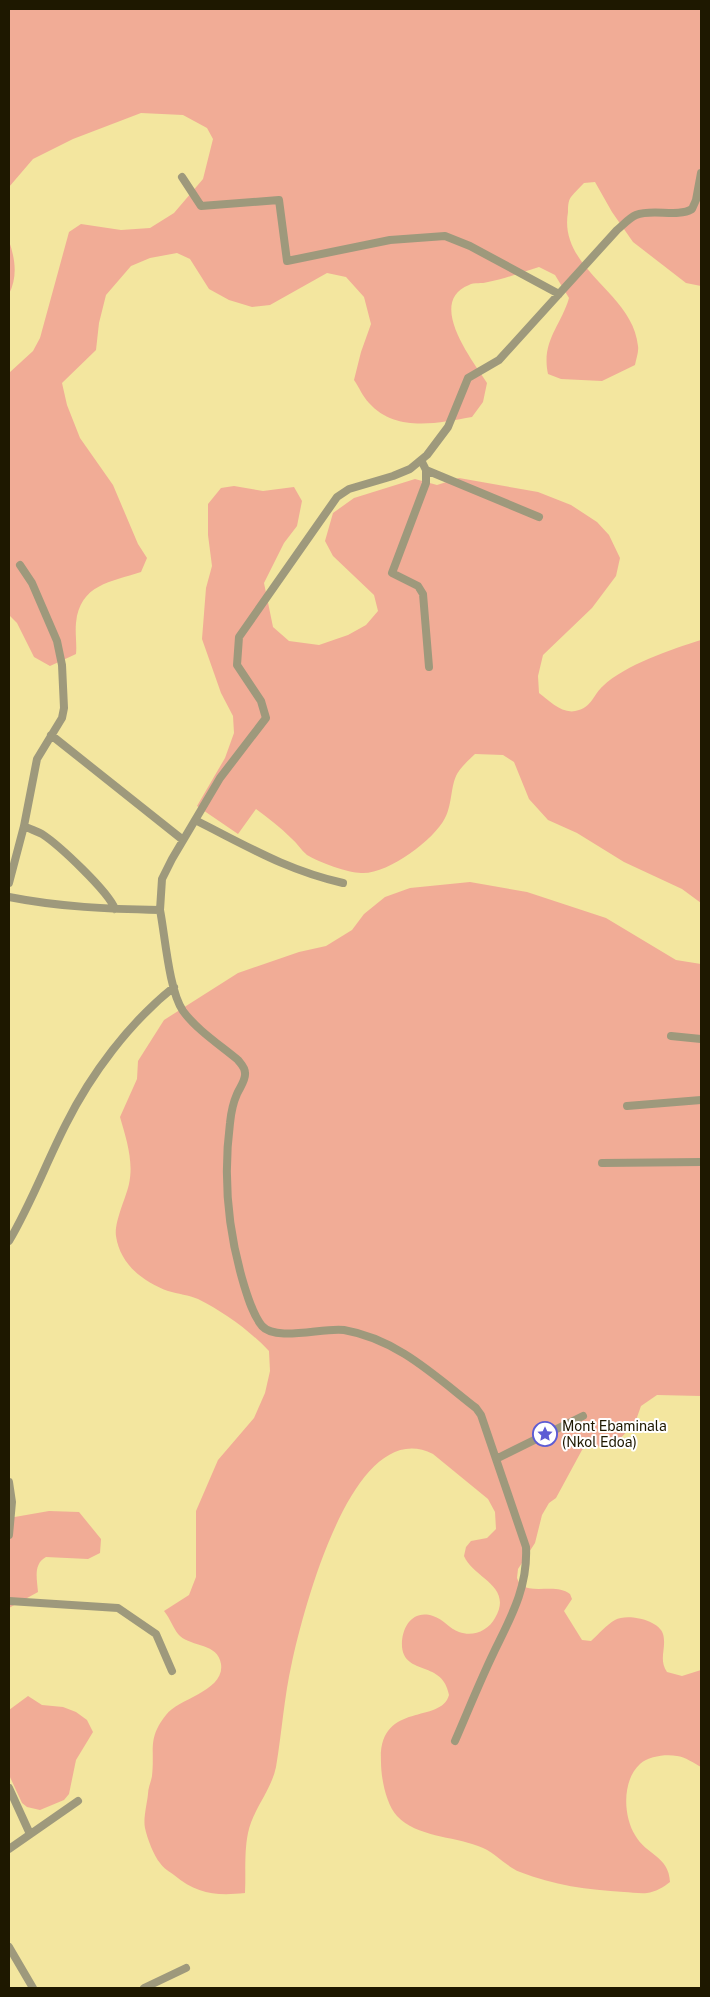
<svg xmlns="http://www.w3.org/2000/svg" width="710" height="1997" font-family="'Public Sans',sans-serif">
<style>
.green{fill:#f1ac96}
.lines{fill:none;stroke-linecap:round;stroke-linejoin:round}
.street{stroke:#9e997c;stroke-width:8}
.labels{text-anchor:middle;stroke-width:4;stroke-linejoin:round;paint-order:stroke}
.poi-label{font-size:14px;fill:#1e1800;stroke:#fff;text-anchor:start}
</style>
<rect width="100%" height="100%" fill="#f3e69f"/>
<path class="green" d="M9,9H701V286L686,283L633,242L612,212L595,182L584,183C580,187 575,192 571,197C568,201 568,207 568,212C558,269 633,292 638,346C639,352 636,359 635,365L602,381L561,379L548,374C541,341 561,326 569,298L555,275L539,267C522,272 505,279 488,282C482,284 474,282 469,285C426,302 473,361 487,383L483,402L472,417C438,423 396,433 369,403C363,397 359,387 354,380L361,352L371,324L364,297L346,277L327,273L270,305L252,307L229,300L209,289L190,259L177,253L150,258L131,266L106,295L99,323L96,350L62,383L67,405L80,438L113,485L138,544L147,558L141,572C111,582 80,584 76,623C75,634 77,644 76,654L50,666L34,657L17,623L9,615V373L33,351L40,338L69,232L81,224L121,230L150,228L174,213L203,179L213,139L207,128L183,115L141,113L73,139L33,159L9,187Z
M9,241C15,258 18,277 9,294Z
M459,478L538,492L571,505L597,522L609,535L620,558L616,576L592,608L543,655L538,676L539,693C550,701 563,716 579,710C592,706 594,694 603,686C625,665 672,649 701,640V903L682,889L624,862L577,833L548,820L529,799L514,762L503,755L475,754C470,759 463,765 459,771C450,783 453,803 445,818C434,840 387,875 361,873C349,873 318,862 307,855C301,850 297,843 291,838C280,827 268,818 256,809L238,834L197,806L225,758L234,733L233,716L221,693L202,639L206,588L212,566L208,535V504L221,488L234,486L263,491L294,487L302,501L297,526L284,543L264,583L273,627L289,641L319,645L348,635L366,625L378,611L374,595L333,556L325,541L333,513L354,498L415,479L437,485Z
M470,882L527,892L606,918L676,960L701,964V1396L657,1395L641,1406L635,1423L613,1446L585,1447L582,1450L556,1498L549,1503L542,1515L535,1543L518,1569L517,1578L520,1585C536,1594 556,1583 570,1594L572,1599L564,1611L582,1640L591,1641C599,1634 606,1625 615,1620C627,1613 659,1620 663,1634C667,1648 658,1659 667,1672L682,1676L701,1670V1767C694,1763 685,1757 677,1756C666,1754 649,1756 640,1764C622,1780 623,1816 635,1835C646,1855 669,1856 670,1882C664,1887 655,1892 647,1893C640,1894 631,1892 624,1892C588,1890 553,1885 520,1872C505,1866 494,1851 478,1846C452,1836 417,1837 397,1816C386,1804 381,1778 381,1762C378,1700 441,1725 449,1695C443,1660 405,1676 402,1647C401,1628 412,1609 433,1616C443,1619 450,1629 459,1632C473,1637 488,1631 495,1618C514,1586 473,1578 464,1556L466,1547L471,1541L487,1538L496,1529L495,1512L488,1499L433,1454C353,1413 303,1612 292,1662C284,1697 282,1732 276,1767C271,1791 253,1809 248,1833C244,1852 246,1874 245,1893C216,1896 197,1894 174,1875C170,1872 163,1868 160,1863C154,1856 147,1838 145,1828C143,1819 147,1804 148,1794C148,1788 151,1782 152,1776C155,1749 147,1739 166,1715C179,1698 225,1691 221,1664C218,1643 192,1647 180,1636C175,1632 170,1618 164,1611L189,1595L196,1577V1511L218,1460L254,1418L265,1393L270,1371L269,1351C249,1330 224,1312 198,1299C189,1295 178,1294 168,1291C143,1282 120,1264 116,1236C114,1222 126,1198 129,1184C134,1161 126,1138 120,1117L137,1079L138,1061L164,1020L238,973L299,952L326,946L352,930L364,914L385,897L410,888Z
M49,1511L79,1512L101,1539L100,1553L88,1559L46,1557C33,1564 37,1579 38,1592L9,1608V1518Z
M28,1696L42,1705L63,1707L76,1712L87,1720L93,1732L76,1760L69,1794L64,1800L40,1810L27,1807L22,1803L9,1775V1710Z"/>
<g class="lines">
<path class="street" d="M182,177L201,206L279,200L287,261L390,240L445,236L470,246L559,294
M421,460L426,470V483L392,573L418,586L423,594L429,667
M426,470L539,517
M51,735L183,840
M195,820C247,846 286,870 343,883
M24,826C30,829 36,831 42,834C59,845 108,891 115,909
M9,883L24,826L37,759L62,718L64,708L62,665L57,641L32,583L20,565
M9,897C59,907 109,909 160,910L162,879L172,859L220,778L266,718L261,701L237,665L239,637L337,497L349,489L393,476L410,469L427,455L448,427L468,378L499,360L617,230C623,225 629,218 636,215C653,208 677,218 692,209L696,200L701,173
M160,910C165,935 169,991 183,1011C197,1030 220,1045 238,1060C241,1064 245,1067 245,1073C246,1080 240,1087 237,1094C233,1103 231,1113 230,1123C223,1177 228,1232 244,1285C248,1298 253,1315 262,1326C276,1342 324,1327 344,1330C397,1339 435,1376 476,1408L481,1415L526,1547C528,1587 511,1617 494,1652C480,1681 468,1711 455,1741
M671,1036L701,1039
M627,1106L701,1100
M602,1163L701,1162
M9,1241C31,1204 46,1163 66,1124C91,1074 129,1023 174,987
M496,1459L583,1416
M9,1482L12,1502L9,1535
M9,1601L118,1608L156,1634L172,1671
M9,1788L30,1834
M9,1849L78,1801
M9,1947L33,1988
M144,1988L186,1968"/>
</g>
<defs>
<symbol id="sight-ring" viewBox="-11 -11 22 22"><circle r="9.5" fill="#fff" stroke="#5d5cd4" stroke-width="1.5"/><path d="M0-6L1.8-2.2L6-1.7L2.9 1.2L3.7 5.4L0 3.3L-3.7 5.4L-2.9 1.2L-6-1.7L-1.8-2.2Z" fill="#5d5cd4"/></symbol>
</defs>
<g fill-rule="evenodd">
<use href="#sight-ring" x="531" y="1420" width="28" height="28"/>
</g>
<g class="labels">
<g class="poi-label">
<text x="562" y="1431">Mont Ebaminala<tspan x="562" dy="16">(Nkol Edoa)</tspan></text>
</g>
</g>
<rect width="710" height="1997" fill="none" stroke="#1e1800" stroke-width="20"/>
</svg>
